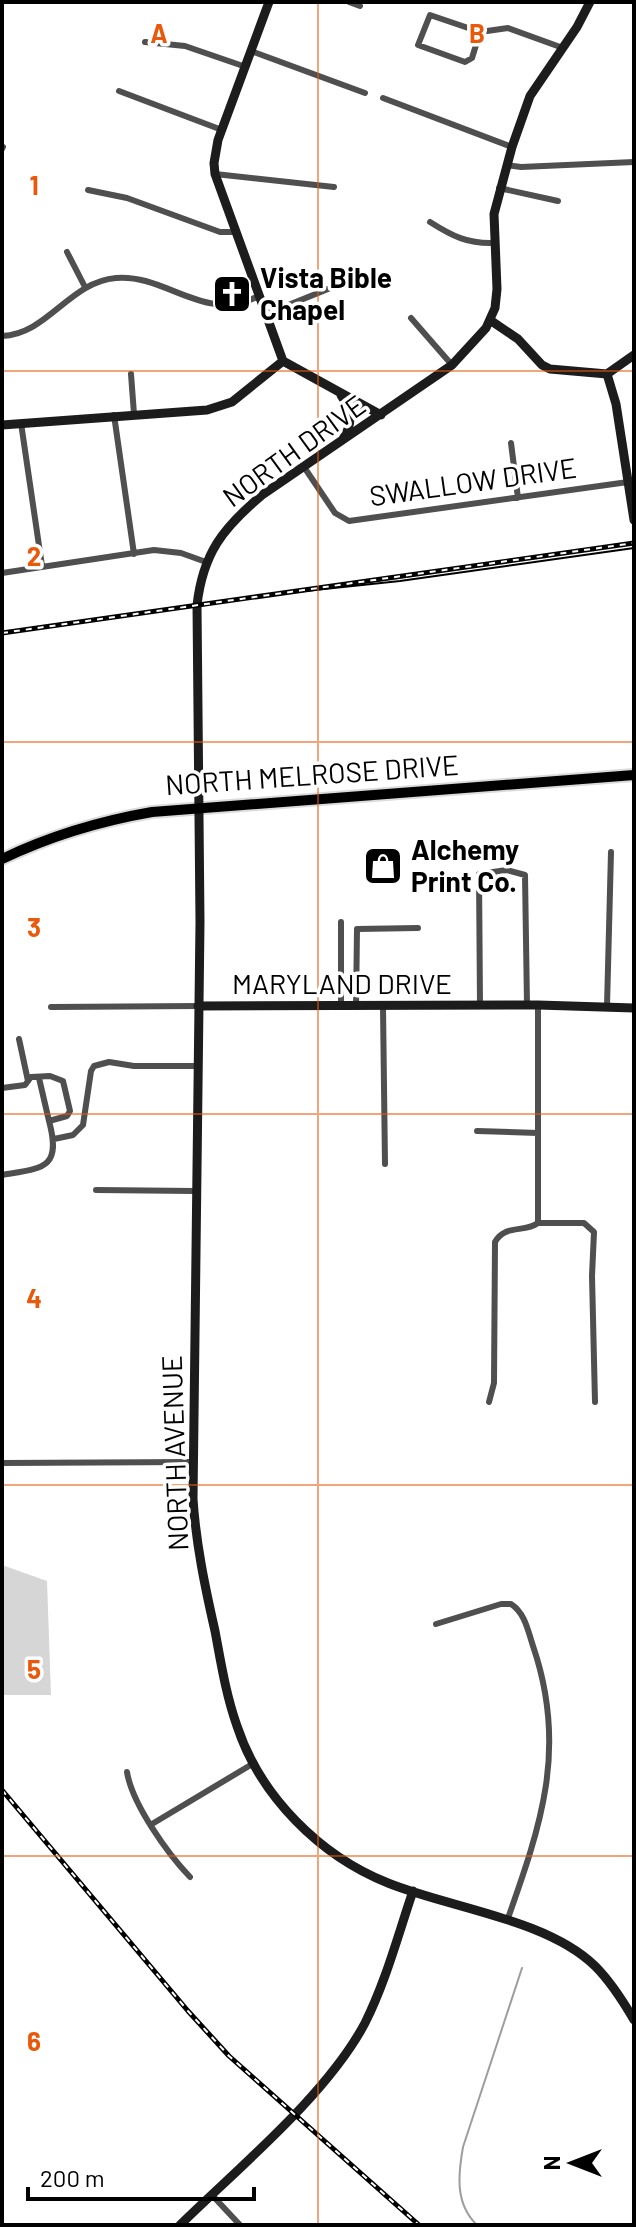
<svg xmlns="http://www.w3.org/2000/svg" width="636" height="2227" font-family="Barlow,sans-serif">
<style>
.green{fill:#d6d6d6}
.lines{fill:none;stroke-linecap:round;stroke-linejoin:round}
.stream{stroke:#9d9d9d;stroke-width:2}
.primary-casing{stroke:#dbdbdb;stroke-width:14}
.street{stroke:#4f4f4f;stroke-width:6}
.secondary{stroke:#1c1c1c;stroke-width:9}
.primary{stroke:#000;stroke-width:10}
.tram{stroke:#000;stroke-width:2}
.rail-casing{stroke:#000;stroke-width:5}
.rail{stroke:#fff;stroke-width:2;stroke-dasharray:6;stroke-linecap:butt}
.grid{fill:none;stroke:#e8590c;stroke-width:2;stroke-opacity:0.55}
.labels{text-anchor:middle;stroke-width:7;stroke-linejoin:round;paint-order:stroke}
.poi-label{font-size:28px;font-weight:bold;fill:#000;stroke:#fff;text-anchor:start}
.street-label{font-size:28px;fill:#000;stroke:#fff}
.grid-label{font-size:26px;text-anchor:middle;font-weight:bold;fill:#e8590c;stroke:#fff;stroke-width:7;stroke-linejoin:round;paint-order:stroke}
</style>
<rect width="100%" height="100%" fill="#fff"/>
<path class="green" d="M2,1565L47,1581L51,1695H2Z"/>
<g class="lines">
<path class="stream" d="M477,2225C455,2204 458,2175 463,2147L522,1968"/>
<defs>
<path id="primary" d="M2,859C50,836 100,821 152,812L634,775"/>
</defs>
<use href="#primary" class="primary-casing"/>
<path class="street" d="M349,2L360,6
M430,15L480,32L472,58L465,62L418,45Z
M480,32L508,28L563,48
M145,42L185,46L246,67
M251,51L365,93
M119,91L222,130
M383,98L512,147
M2,149L3,147
M506,165L521,167L634,162
M215,174L334,187
M499,188L558,201
M88,190L127,198L220,232H236
M430,222C452,236 468,244 494,243
M67,252L85,287
M266,314L333,287
M411,318L452,365
M2,336C48,334 69,282 116,278C168,274 203,324 259,296
M131,374L134,414
M114,415L134,554
M21,423L42,566
M511,443L518,498
M304,467L335,513L349,521L628,482
M2,573L154,550L181,553L206,562
M480,1005L479,874L507,870L525,875L527,1005
M538,1005V1223
M607,1006L611,852
M51,1007L198,1006
M341,1007V922
M356,1007L357,929L418,928
M383,1007L385,1164
M19,1039L28,1081
M39,1078L49,1121
M2,1088L25,1085L31,1077L50,1076L63,1081L70,1111L67,1116L49,1121C62,1169 43,1168 2,1175
M477,1131L538,1133
M54,1139L73,1135L83,1125L91,1071L94,1066L109,1062L134,1066H197
M96,1190L195,1191
M538,1223H584L594,1232L592,1276L595,1402
M489,1402L494,1383L495,1242C505,1224 524,1233 538,1223
M2,1463L193,1462
M436,1624L501,1604H511C525,1613 528,1631 533,1646C568,1748 541,1825 507,1921
M127,1772C132,1804 168,1854 190,1877
M152,1824L254,1763
M211,2194L240,2225"/>
<path class="secondary" d="M269,2L218,140L214,163L215,174L283,361L381,415
M590,2L577,27L530,96L512,147L494,214L497,289L495,308L486,328L452,365L262,495C223,528 203,553 197,605L200,922L193,1499C196,1544 205,1587 215,1631C221,1663 226,1695 237,1726C260,1796 320,1856 388,1883C450,1908 547,1919 595,1966C611,1982 623,2001 634,2020
M490,320L518,339L542,365L550,369L607,374L616,404L634,520
M607,374L634,355
M341,395C351,411 354,422 343,439
M2,425L207,410L232,402L283,361
M198,1006L538,1005L634,1008
M180,2225C238,2168 327,2095 365,2023C386,1981 398,1935 413,1891"/>
<use href="#primary" class="primary"/>
<path class="tram" d="M258,596L400,581L634,548"/>
<defs>
<path id="rail" d="M2,633L634,543
M2,1790L188,2011L229,2056L419,2225"/>
</defs>
<use href="#rail" class="rail-casing"/>
<use href="#rail" class="rail"/>
</g>
<path class="grid" d="M318,2V2225M2,371H634M2,742H634M2,1114H634M2,1485H634M2,1856H634"/>
<defs>
<symbol id="church-square" viewBox="-11 -11 22 22"><rect x="-9" y="-9" width="18" height="18" rx="4" fill="#000" stroke="#fff"/><path d="M-1.2-6h2.4v3.5h3.3v2.4h-3.3V6h-2.4V-.1h-3.3v-2.4h3.3Z" fill="#fff"/></symbol>
<symbol id="shop-square" viewBox="-11 -11 22 22"><rect x="-9" y="-9" width="18" height="18" rx="4" fill="#000" stroke="#fff"/><path d="M-5-2.5h2.3a2.7 3.5 0 0 1 5.4 0H5L5.5 6h-11ZM-1.5-2.5h3a1.5 2.3 0 0 0-3 0Z" fill="#fff"/></symbol>
</defs>
<g fill-rule="evenodd">
<use href="#church-square" x="210" y="272" width="44" height="44"/>
<use href="#shop-square" x="361" y="844" width="44" height="44"/>
</g>
<g class="labels">
<g class="poi-label">
<text x="260" y="288">Vista Bible<tspan x="260" dy="32">Chapel</tspan></text>
<text x="411" y="860">Alchemy<tspan x="411" dy="32">Print Co.</tspan></text>
</g>
<g class="street-label">
<text transform="translate(294 451) rotate(-36)" y="10">NORTH DRIVE</text>
<text transform="translate(473 482) rotate(-8)" y="10">SWALLOW DRIVE</text>
<text transform="translate(312 775) rotate(-4)" y="10">NORTH MELROSE DRIVE</text>
<text x="342" y="994">MARYLAND DRIVE</text>
<text transform="translate(175 1453) rotate(-92)" y="10">NORTH AVENUE</text>
</g>
</g>
<g class="grid-label">
<text x="159" y="43">A</text>
<text x="477" y="43">B</text>
<text x="34" y="195">1</text>
<text x="34" y="566">2</text>
<text x="34" y="937">3</text>
<text x="34" y="1308">4</text>
<text x="34" y="1679">5</text>
<text x="34" y="2051">6</text>
</g>
<rect width="636" height="2227" fill="none" stroke="#000000" stroke-width="8"/>
<g transform="translate(572 2163) rotate(270)" stroke="#ffffff" stroke-width="6" paint-order="stroke">
<path d="M0-6L14 30L0 20L-14 30Z" fill="#000000"/>
<text y="-12" font-size="22" font-weight="bold" text-anchor="middle" fill="#000000">N</text>
</g>
<path d="M28 2187v12h226v-12" fill="none" stroke="#000000" stroke-width="4"/>
<text x="40" y="2187" font-size="24" fill="#000000" stroke="#ffffff" stroke-width="6" paint-order="stroke">200 m</text>
</svg>
